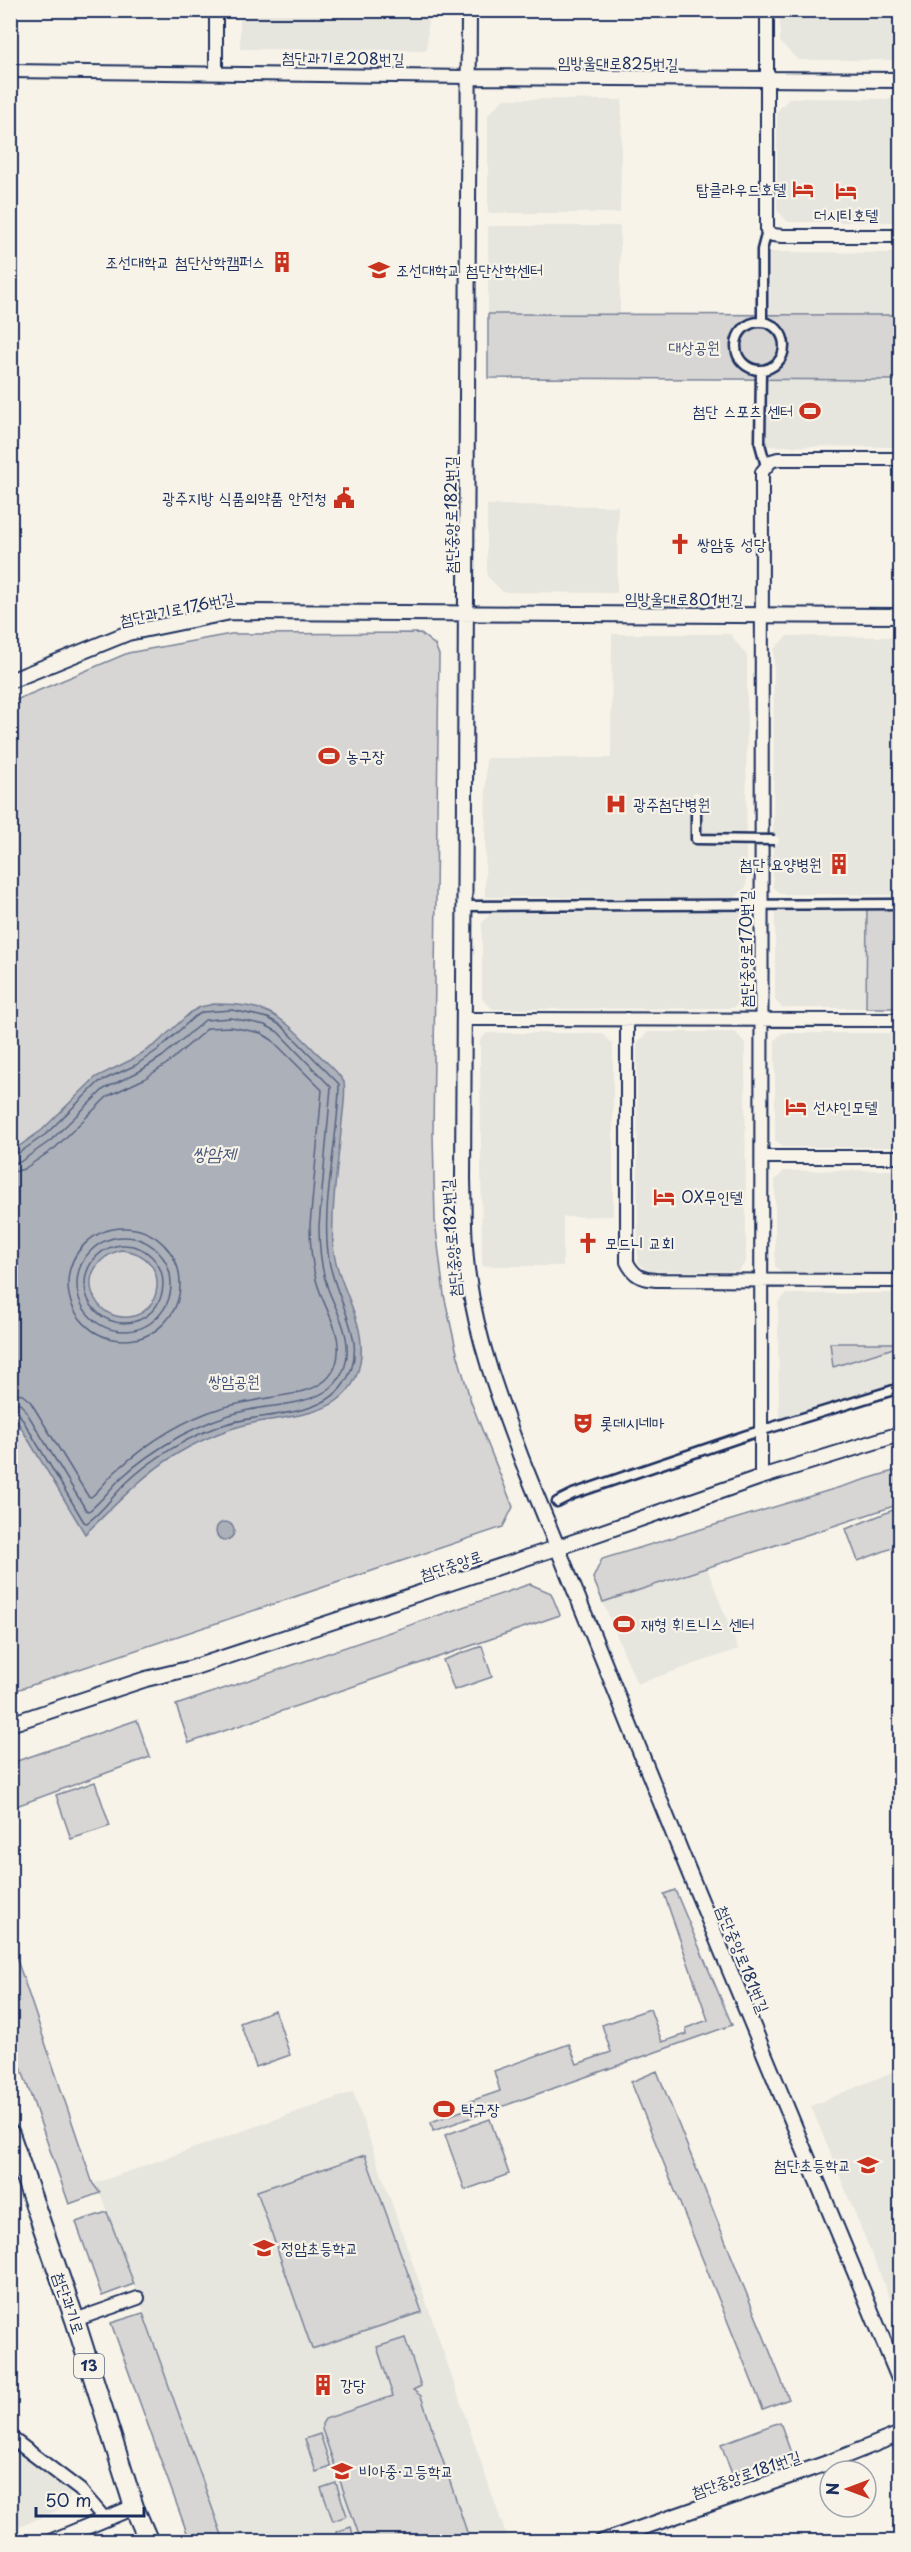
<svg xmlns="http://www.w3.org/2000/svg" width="911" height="2552" font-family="'Playpen Sans','Poor Story',sans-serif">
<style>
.built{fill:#e6e5de}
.green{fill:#d7d6d4;stroke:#798299;stroke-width:1.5}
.water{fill:#acb0b9;stroke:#727c95;stroke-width:1.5;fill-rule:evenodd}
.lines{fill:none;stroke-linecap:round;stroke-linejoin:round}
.shore{stroke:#556382;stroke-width:1.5}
.pedestrian-casing{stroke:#1b2f5e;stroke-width:13}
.minor-casing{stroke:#1b2f5e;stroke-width:16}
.tertiary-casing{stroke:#1b2f5e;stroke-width:18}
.primary-casing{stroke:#1b2f5e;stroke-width:22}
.pedestrian{stroke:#f7f3e8;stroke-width:8}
.minor{stroke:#f7f3e8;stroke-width:12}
.tertiary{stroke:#f7f3e8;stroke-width:14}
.primary{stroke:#f7f3e8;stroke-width:18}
.pedestrian-bridge-casing{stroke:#1b2f5e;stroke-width:13;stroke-linecap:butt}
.pedestrian-bridge{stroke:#f7f3e8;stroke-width:8}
.labels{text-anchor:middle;stroke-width:4.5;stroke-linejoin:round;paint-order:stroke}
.shield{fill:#f7f3e8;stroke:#5d6a87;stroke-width:1.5}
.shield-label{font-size:15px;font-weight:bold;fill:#1b2f5e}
.street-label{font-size:16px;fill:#1b2f5e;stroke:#f7f3e8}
.poi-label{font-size:16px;fill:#1b2f5e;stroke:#f7f3e8;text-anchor:start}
.park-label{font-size:16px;fill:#415076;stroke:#f7f3e8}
.water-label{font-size:18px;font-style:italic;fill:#465679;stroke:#f7f3e8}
</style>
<rect width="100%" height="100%" fill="#f7f3e8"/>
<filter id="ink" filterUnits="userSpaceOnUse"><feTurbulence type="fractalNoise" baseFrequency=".0167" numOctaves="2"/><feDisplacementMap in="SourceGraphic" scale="12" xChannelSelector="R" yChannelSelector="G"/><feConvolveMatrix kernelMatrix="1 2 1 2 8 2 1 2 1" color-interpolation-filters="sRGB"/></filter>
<g filter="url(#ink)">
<path class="built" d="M240,11H428L427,50L240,49Z
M780,11H900V60H798L780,42Z
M790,98L900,99V222H788L777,210V111Z
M504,99L622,100L620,213H488V115Z
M488,226H620V315L488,314Z
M770,252L900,253V315H770Z
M767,379L900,380V445L898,447L767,446Z
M487,505L618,506L617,593L503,592L487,576Z
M612,634H730L747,656L746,887L735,898L485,897L486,758H611Z
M787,636L900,637V895L780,894L773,887L774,649Z
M775,908H867L866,1008H782L775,1000Z
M744,912L745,996L733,1008L493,1009L482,999V923L491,913Z
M648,1032H735L745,1043L746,1262L738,1271H647L638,1262L637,1043Z
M487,1033H602L613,1044V1216L563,1217V1266H482L480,1040Z
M782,1033H900V1147H783L775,1140V1040Z
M900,1170V1273L783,1274L775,1266V1180L784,1171Z
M900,1293V1385L782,1419L779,1415L778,1302L787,1294Z
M707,1568L738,1649L637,1684L603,1602Z
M900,2069V2323L811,2106Z
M353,2092L429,2310L508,2541H224L134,2284L100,2193L93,2184Z
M10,2447L71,2491L66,2506L11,2531Z"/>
<path class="green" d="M488,314L900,315V380L488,378Z
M420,633L435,645L439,655L433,1134L435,1220L444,1295L457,1353L471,1402L513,1507L503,1527L11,1692V702L128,653L231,634Z
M867,908H900V1008H866Z
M830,1343H900V1346L833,1367Z
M900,1469V1504L603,1602L593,1578L602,1559Z
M898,1508L900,1516V1545L858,1561L846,1529Z
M530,1584L551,1593L560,1615L189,1743L176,1705Z
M482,1646L492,1677L454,1690L443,1660Z
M137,1720L150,1757L11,1808V1763Z
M95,1782L110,1826L71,1839L56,1795Z
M675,1890L732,2025L433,2131L431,2122L467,2109L465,2103L500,2091L494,2071L569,2044L577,2064L611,2052L602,2025L650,2009L662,2042L687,2034L686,2028L708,2020L664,1894Z
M11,1942L93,2184L100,2193L69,2204L11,2039Z
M275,2010L290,2055L256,2067L240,2023Z
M657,2071L789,2399L763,2409L631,2082Z
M490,2119L509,2174L465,2190L445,2135Z
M365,2155L422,2312L312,2349L257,2191Z
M107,2212L134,2284L102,2296L76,2222Z
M143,2313L224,2541H190L111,2323Z
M405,2338L421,2386L413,2390L421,2396L470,2541H361L322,2429V2424L325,2419L393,2396L377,2347Z
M780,2422L791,2453L732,2474L721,2444Z
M320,2434L331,2467L316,2472L305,2439Z
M336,2483L347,2516L333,2521L321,2488Z
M351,2527L355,2541H340L336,2532Z"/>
<path class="water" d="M214,1004C268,1004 279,1014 315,1051C325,1061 337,1070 344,1082C346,1095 343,1109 342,1122C338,1163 331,1205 333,1245C336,1283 364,1316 361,1355C356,1418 294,1414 248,1424C228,1429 208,1437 189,1447C147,1469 118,1503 85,1534L11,1411V1152L42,1130L96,1077L133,1059L156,1044L191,1012L200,1007ZM121,1250C176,1254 163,1327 116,1316C107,1314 99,1307 95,1299C83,1276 99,1256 121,1250Z
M216 1531a9 9 0 1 1 18 0a9 9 0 1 1-18 0Z"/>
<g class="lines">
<path class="shore" d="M10,1156L16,1155L46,1134L99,1082L136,1065L159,1049L194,1017L203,1012L232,1010L268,1018L282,1026L339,1084C339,1140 320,1205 329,1260C335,1302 373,1344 343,1385C320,1418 261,1413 226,1424C190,1435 152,1458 125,1484C112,1497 102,1512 87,1523L84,1522L18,1412L10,1409
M10,1164L20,1162L50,1141L104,1089L140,1071L163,1056L205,1020L231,1018L265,1025L278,1032L331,1087L319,1226C319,1248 321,1269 328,1289C336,1310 349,1331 347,1355C342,1407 283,1402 244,1411C222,1416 201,1425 180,1436C159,1448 138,1462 121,1478C110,1489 101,1502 89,1511L86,1510L24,1408L19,1403L10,1401
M10,1173L24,1169L55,1148L108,1096L144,1079L168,1063L208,1028L231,1027L261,1033L272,1040L322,1090L310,1225C310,1248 312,1271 320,1292C327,1312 340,1331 338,1353C336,1388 302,1393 274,1397C256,1400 238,1403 221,1408C182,1420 146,1444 116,1471C107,1479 100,1490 91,1497L88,1496L30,1401L21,1394L10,1392
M68 1284a56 56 0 1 1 112 0a56 56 0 1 1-112 0Z
M77 1284a47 47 0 1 1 94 0a47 47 0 1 1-94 0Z
M85 1284a39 39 0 1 1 78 0a39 39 0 1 1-78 0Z"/>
<defs>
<path id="pedestrian" d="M736 346a24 24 0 1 1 48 0a24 24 0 1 1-48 0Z
M762,322V250L767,231
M761,371L760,444L766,466
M464,906L900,904
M557,1502L573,1494L747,1435L900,1388"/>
<path id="minor" d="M767,10V231L773,235L782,236H900
M10,71L468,77
M216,73V10
M464,1019L900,1020
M627,1019V1262C634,1276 641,1279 656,1280L900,1281
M762,1157H900
M761,1477L762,472L771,461L778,459H900
M75,2320L138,2298
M10,2437L80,2490L105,2519"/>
<path id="tertiary" d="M469,10L463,1179C464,1211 463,1244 468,1276C477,1340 499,1399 522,1460L689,1872L900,2381
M468,77L900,80
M10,681L128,633L231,612L900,616
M10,1724L146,1679L192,1668L559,1547L761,1477L900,1434
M50,2542L134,2507
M601,2542L830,2462L900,2434"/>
<path id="primary" d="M10,2134L75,2320L134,2507L149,2542"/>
</defs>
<use href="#pedestrian" class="pedestrian-casing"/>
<use href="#minor" class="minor-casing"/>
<use href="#tertiary" class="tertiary-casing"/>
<use href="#primary" class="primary-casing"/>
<use href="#pedestrian" class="pedestrian"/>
<use href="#minor" class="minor"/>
<use href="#tertiary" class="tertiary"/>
<use href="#primary" class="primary"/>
<defs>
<path id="pedestrian-bridge" d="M696,796V839L775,840"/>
</defs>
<use href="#pedestrian-bridge" class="pedestrian-bridge-casing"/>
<use href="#pedestrian-bridge" class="pedestrian-bridge"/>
</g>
</g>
<defs>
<symbol id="hotel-bare" viewBox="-9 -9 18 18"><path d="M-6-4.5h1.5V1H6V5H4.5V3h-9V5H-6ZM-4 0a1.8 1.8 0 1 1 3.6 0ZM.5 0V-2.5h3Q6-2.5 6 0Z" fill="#c8321e" stroke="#f7f3e8" stroke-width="2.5" paint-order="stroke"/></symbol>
<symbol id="building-bare" viewBox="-9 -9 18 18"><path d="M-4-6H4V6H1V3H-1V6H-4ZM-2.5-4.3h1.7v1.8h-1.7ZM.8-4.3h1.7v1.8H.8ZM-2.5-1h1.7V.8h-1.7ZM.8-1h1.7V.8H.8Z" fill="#c8321e" stroke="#f7f3e8" stroke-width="2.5" paint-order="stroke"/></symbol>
<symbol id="school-bare" viewBox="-9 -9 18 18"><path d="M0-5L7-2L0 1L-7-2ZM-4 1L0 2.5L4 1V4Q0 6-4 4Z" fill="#c8321e" stroke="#f7f3e8" stroke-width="2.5" paint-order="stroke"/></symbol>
<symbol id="stadium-bare" viewBox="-9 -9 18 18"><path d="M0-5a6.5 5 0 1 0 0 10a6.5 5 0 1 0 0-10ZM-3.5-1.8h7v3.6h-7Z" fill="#c8321e" stroke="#f7f3e8" stroke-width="2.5" paint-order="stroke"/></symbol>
<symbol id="civic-bare" viewBox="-9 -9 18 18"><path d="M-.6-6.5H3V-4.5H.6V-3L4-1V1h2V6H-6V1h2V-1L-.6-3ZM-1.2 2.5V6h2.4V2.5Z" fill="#c8321e" stroke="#f7f3e8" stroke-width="2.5" paint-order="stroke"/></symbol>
<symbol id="church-bare" viewBox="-9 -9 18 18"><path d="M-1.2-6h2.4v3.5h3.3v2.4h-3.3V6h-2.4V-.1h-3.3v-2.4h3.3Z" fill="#c8321e" stroke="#f7f3e8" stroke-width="2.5" paint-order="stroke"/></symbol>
<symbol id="hospital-bare" viewBox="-9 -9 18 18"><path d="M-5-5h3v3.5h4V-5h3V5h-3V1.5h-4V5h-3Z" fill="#c8321e" stroke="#f7f3e8" stroke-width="2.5" paint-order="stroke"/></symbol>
<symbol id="theatre-bare" viewBox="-9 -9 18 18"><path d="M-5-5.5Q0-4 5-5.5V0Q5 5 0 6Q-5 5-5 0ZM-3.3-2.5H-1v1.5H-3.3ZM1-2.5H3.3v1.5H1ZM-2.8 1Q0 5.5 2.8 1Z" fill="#c8321e" stroke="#f7f3e8" stroke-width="2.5" paint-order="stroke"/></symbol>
</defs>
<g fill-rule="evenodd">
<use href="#hotel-bare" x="788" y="174" width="30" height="30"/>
<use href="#hotel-bare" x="831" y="176" width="30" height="30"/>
<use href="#building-bare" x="267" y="247" width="30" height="30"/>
<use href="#school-bare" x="364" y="255" width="30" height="30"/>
<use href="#stadium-bare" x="795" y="396" width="30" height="30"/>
<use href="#civic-bare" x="329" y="483" width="30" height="30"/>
<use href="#church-bare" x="665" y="529" width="30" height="30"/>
<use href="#stadium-bare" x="314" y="741" width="30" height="30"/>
<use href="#hospital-bare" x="601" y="789" width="30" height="30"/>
<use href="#building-bare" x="824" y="849" width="30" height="30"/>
<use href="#hotel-bare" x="781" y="1092" width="30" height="30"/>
<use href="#hotel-bare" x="649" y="1182" width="30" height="30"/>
<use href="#church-bare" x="573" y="1228" width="30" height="30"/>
<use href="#theatre-bare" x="568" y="1408" width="30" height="30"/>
<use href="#stadium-bare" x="609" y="1609" width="30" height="30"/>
<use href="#stadium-bare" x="429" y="2094" width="30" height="30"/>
<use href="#school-bare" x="853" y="2150" width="30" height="30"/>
<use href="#school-bare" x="249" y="2233" width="30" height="30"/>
<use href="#building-bare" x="308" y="2370" width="30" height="30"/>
<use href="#school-bare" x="327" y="2456" width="30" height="30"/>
</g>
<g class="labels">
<rect class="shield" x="74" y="2354" width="30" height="24" rx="4.5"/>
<g class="shield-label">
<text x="89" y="2371">13</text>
</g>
<g class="street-label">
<text transform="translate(343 58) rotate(1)" y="6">첨단과기로208번길</text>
<text transform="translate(618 63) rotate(1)" y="6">임방울대로825번길</text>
<text transform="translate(451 515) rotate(-90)" y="6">첨단중앙로182번길</text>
<text transform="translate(684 599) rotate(1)" y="6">임방울대로801번길</text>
<text transform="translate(177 609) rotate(-11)" y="6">첨단과기로176번길</text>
<text transform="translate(746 949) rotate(-90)" y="6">첨단중앙로170번길</text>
<text transform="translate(451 1238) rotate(-94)" y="6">첨단중앙로182번길</text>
<text transform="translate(451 1565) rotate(-18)" y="6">첨단중앙로</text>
<text transform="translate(743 1959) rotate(68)" y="6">첨단중앙로181번길</text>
<text transform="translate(69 2303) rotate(71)" y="6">첨단과기로</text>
<text transform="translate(746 2474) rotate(-19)" y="6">첨단중앙로181번길</text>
</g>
<g class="poi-label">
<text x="786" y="195" text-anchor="end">탑클라우드호텔</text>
<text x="846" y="221" text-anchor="middle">더시티호텔</text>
<text x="265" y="268" text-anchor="end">조선대학교 첨단산학캠퍼스</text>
<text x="396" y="276">조선대학교 첨단산학센터</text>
<text x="793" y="417" text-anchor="end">첨단 스포츠 센터</text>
<text x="327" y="504" text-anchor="end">광주지방 식품의약품 안전청</text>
<text x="697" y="550">쌍암동 성당</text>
<text x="346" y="762">농구장</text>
<text x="633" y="810">광주첨단병원</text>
<text x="822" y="870" text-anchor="end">첨단 요양병원</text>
<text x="813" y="1113">선샤인모텔</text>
<text x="681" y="1203">OX무인텔</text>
<text x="605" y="1249">모드니 교회</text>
<text x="600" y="1429">롯데시네마</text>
<text x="641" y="1630">재형 휘트니스 센터</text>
<text x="461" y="2115">탁구장</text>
<text x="851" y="2171" text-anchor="end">첨단초등학교</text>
<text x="281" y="2254">정암초등학교</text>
<text x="340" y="2391">강당</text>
<text x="359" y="2477">비아중·고등학교</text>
</g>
<g class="park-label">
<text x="694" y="353">대상공원</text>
<text x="234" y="1387">쌍암공원</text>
</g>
<g class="water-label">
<text x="214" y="1160">쌍암제</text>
</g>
</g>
<rect width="911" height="2552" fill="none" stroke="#f7f3e8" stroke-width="36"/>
<rect x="18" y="18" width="875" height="2516" fill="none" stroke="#1b2f5e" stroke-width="2" filter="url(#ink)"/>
<g transform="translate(848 2489) rotate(270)"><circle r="28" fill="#f7f3e8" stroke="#9fa5b1" stroke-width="1.5"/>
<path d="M0-4.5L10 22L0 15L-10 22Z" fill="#c8321e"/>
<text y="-9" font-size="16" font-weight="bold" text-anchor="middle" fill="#1b2f5e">N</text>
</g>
<path d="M36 2507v9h108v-9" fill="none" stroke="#1b2f5e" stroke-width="3"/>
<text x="45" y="2507" font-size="18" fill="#1b2f5e" stroke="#f7f3e8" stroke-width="4.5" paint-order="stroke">50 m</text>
</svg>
